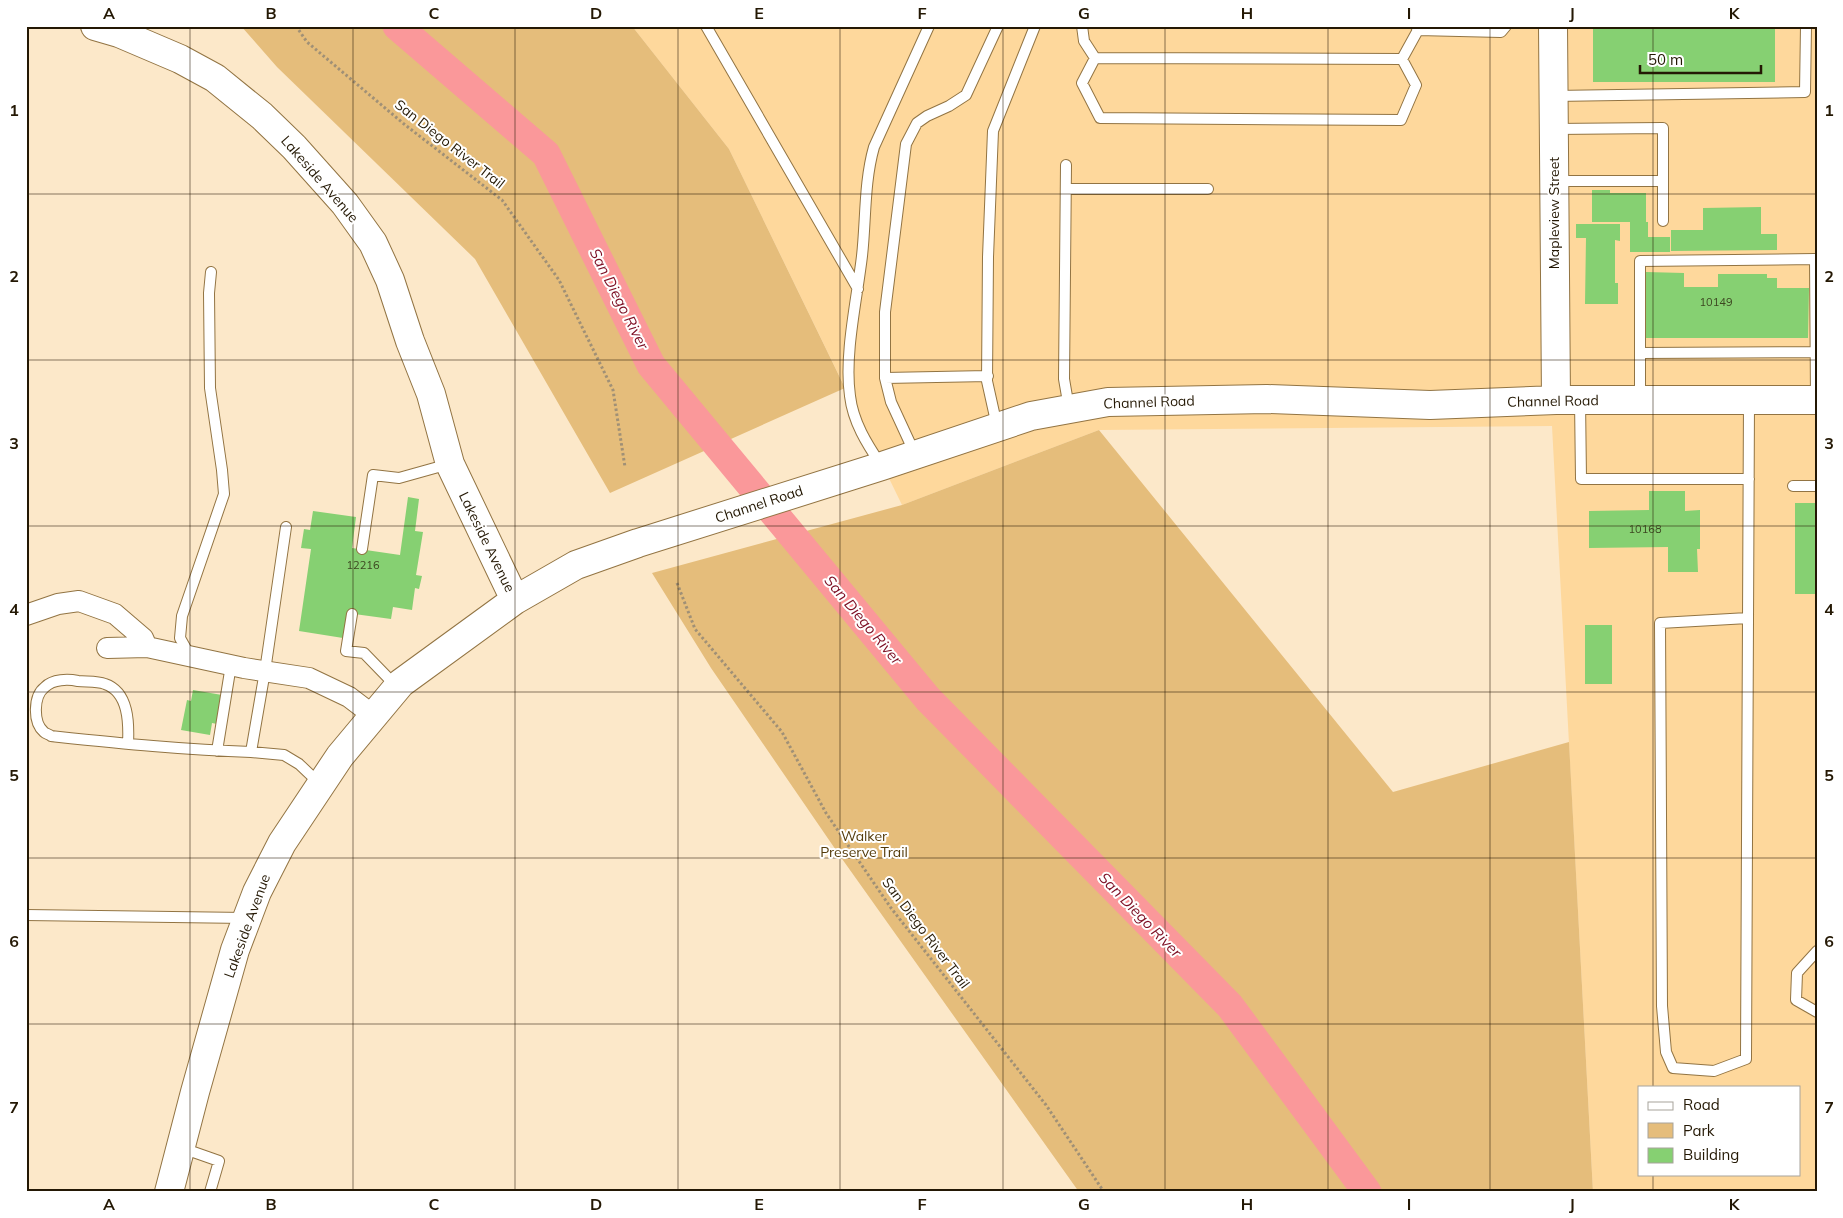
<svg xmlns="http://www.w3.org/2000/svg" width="1843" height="1218" font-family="Mulish,sans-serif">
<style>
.built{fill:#fed89c;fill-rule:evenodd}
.green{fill:#e5bd7b}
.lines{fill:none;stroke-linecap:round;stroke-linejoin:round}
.river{stroke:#fa989a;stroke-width:29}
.building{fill:#86d072}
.lane-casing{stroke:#927443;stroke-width:12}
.street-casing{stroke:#927443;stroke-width:22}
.secondary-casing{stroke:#927443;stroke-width:30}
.path{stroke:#a09076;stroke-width:3;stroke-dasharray:2.5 2.5;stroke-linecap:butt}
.lane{stroke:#fff;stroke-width:10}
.street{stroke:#fff;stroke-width:20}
.secondary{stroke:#fff;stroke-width:28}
.grid{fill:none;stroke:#241804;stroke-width:1;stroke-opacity:0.55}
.labels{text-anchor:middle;stroke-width:4;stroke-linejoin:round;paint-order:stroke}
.number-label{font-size:11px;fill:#3c4620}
.street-label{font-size:14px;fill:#241804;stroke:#fff}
.park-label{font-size:14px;fill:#533a09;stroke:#fff}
.water-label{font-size:15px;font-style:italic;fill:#7c0d22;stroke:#fff}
.neatline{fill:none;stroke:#241804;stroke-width:2}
.grid-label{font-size:16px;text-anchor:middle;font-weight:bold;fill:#241804}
</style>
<rect width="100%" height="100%" fill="#fce8c9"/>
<path class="built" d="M632,26H1817V1192H1593L1552,426L1099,430L902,505L729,149ZM1639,1087H1799V1174H1639Z"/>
<path class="green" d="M241,26H632L729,149L845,388L610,493L475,259L277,67Z
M1099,430L1393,792L1569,742L1593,1192H1079L840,856L711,668L652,573L902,505Z"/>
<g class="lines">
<path class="river" d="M397,26L546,154L651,365L928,699L1230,1006L1367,1192"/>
</g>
<path class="building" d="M1593,26H1775V82H1593Z
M1592,190H1610V193H1646V222H1648V237H1670V252H1630V222H1592Z
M1761,207V234H1777V250L1671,251V230H1703V208Z
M1576,224H1620V241L1615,240V283H1618V304H1585L1586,238H1576Z
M1646,272L1684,273V287H1718V274H1767V278H1777V288H1809L1808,338H1645Z
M1649,491H1685V511L1700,510V549H1697L1698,572H1668V547L1589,548V511L1649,510Z
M408,497L419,499L415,531L423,532L416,575L422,576L419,589L415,588L412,610L393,607L391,619L347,613L343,638L299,631L311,549L301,548L304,529L310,530L313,511L356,517L352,548L400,555Z
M1795,503H1817V594H1795Z
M1585,625H1612V684H1585Z
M193,690L222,695L217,724L212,723L210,735L181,730L187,700L191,701Z"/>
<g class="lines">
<defs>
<path id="lane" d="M706,26L858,289
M1082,26L1084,41L1095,58L1402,59L1418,30L1416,26
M1418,30L1501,32L1506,26
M1095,58L1082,83L1100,118L1401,120L1416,85L1402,59
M1554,96L1805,92L1806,26
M1554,129L1663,128V221
M1066,165L1064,379L1069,408
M1554,181H1663
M1066,189H1208
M1640,353L1816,352
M885,378V312L906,144L917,123L927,116L949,106L966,95L998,26
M1640,399V261L1815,259L1816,398
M1580,400L1581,479H1749
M997,426L987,381L988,257L993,131L1035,26
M915,454L891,402L885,378L988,376
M881,465C867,444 853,422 850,396C844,355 857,299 862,256C866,220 864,182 874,147L929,26
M1793,486H1817
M286,527L265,671L251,752L284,755L299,764L320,784
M362,549L373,475L399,478L449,464
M352,614L346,651L364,653L396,686
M1748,618L1660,623L1662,1006L1666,1052L1673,1068L1714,1071L1746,1059L1749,401
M190,656L180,638L182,616L224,494L222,470L210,388L209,293L211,272
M128,744C129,724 129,692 105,684C97,681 86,682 78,681C68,679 53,679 45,687C33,696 33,723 44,732C46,734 49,734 51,736C118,743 184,750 251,752
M217,751L231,665
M26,915L246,918
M1817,951L1797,973L1796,1000L1817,1012
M182,1148L219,1161L210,1192"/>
<path id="street" d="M26,615L58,604L79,601L115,614L143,638L147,647
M107,648L147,647L244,668L309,678L349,697L374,716"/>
<path id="secondary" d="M95,26L119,33L180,59L215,78L262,116L294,147L345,204L373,243L390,280L410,341L431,394L450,464L515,600
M1553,26L1556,400
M169,1192L195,1092L235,950L257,892L282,843L340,756L401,683L515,600L576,565L638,543L882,466L1031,416L1108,402L1267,399L1430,405L1556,400H1817"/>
</defs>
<use href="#lane" class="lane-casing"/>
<use href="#street" class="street-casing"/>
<use href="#secondary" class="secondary-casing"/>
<path class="path" d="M296,26L307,42L404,124L502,200L559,280L613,390L625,467
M677,583L695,629L782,732L826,813L891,908L1046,1105L1104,1192"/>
<use href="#lane" class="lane"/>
<use href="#street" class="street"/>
<use href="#secondary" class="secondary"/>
</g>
<path class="grid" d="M190,26V1192M353,26V1192M515,26V1192M678,26V1192M840,26V1192M1003,26V1192M1165,26V1192M1328,26V1192M1490,26V1192M1653,26V1087M26,194H1817M26,360H1817M26,526H1817M26,692H1817M26,858H1817M26,1024H1817M1653,1174V1192"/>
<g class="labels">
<g class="number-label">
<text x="1716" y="306">10149</text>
<text x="1645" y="533">10168</text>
<text x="363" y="569">12216</text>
</g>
<g class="street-label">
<text transform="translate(450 144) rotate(38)" y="5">San Diego River Trail</text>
<text transform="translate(320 179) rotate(49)" y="5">Lakeside Avenue</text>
<text transform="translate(1554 213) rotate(-90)" y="5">Mapleview Street</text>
<text transform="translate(1553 401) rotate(-1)" y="5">Channel Road</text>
<text transform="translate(1149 402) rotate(-2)" y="5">Channel Road</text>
<text transform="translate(759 504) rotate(-18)" y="5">Channel Road</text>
<text transform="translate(487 542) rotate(64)" y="5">Lakeside Avenue</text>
<text transform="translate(247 926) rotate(-70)" y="5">Lakeside Avenue</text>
<text transform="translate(926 933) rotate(53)" y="5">San Diego River Trail</text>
</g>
<g class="park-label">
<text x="864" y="841">Walker<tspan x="864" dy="16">Preserve Trail</tspan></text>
</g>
<g class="water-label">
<text transform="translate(619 299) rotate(63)" y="5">San Diego River</text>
<text transform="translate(863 620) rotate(50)" y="5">San Diego River</text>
<text transform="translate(1140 915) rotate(46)" y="5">San Diego River</text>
</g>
</g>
<rect width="1843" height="1218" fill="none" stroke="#ffffff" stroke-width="55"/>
<rect x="1638" y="1086" width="162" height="90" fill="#ffffff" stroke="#a7a39b"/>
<rect x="1648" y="1102" width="25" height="8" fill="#ffffff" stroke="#a7a39b"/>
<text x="1683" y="1110" font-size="15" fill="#241804">Road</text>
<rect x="1648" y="1123" width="25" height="15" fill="#e5bd7b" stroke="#a7a39b"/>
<text x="1683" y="1136" font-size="15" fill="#241804">Park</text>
<rect x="1648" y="1148" width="25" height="15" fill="#86d072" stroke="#a7a39b"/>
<text x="1683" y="1160" font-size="15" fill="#241804">Building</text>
<path d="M1640 65v8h121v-8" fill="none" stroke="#241804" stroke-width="2.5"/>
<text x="1648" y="65" font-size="15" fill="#241804" stroke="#ffffff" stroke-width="4" paint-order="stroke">50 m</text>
<rect x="28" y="28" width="1788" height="1162" class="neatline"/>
<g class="grid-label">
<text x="109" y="19">A</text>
<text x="271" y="19">B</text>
<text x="434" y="19">C</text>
<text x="596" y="19">D</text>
<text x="759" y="19">E</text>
<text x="922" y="19">F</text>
<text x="1084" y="19">G</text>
<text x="1247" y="19">H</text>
<text x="1409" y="19">I</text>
<text x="1572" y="19">J</text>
<text x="1734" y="19">K</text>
<text x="14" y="116">1</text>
<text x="1829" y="116">1</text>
<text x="14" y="282">2</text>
<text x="1829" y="282">2</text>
<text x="14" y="449">3</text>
<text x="1829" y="449">3</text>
<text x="14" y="615">4</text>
<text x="1829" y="615">4</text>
<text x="14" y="781">5</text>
<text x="1829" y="781">5</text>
<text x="14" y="947">6</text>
<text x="1829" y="947">6</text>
<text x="14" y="1113">7</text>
<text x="1829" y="1113">7</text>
<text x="109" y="1210">A</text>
<text x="271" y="1210">B</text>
<text x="434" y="1210">C</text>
<text x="596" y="1210">D</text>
<text x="759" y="1210">E</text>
<text x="922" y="1210">F</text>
<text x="1084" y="1210">G</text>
<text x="1247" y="1210">H</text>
<text x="1409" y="1210">I</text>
<text x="1572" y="1210">J</text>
<text x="1734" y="1210">K</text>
</g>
</svg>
